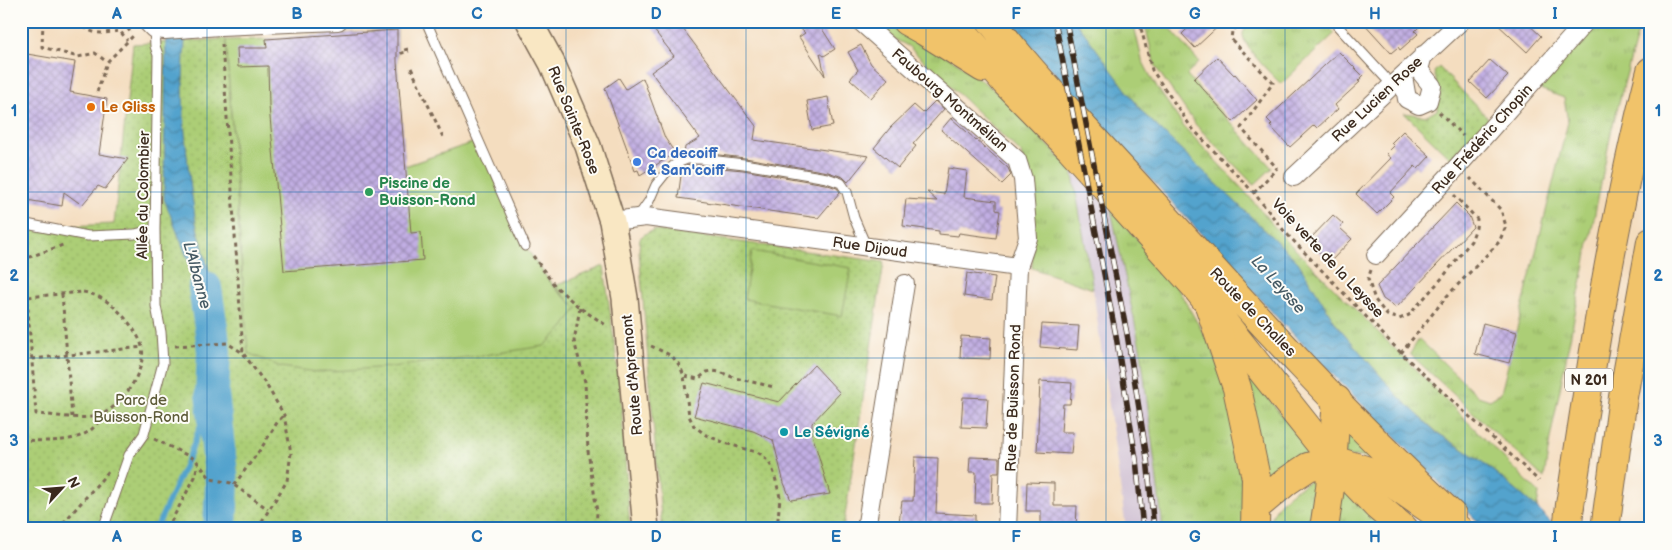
<svg xmlns="http://www.w3.org/2000/svg" width="1672" height="550" font-family="'Balsamiq Sans',sans-serif">
<style>
.railway{fill:#cebed1}
.grass{fill:url(#grass-tufts);stroke:#747c4a}
.park{fill:url(#park-dots);stroke:#747c4a}
.pitch{fill:#acce76;stroke:#747c4a}
.water{fill:url(#water-waves);stroke:#476676}
.lines{fill:none;stroke-linecap:round;stroke-linejoin:round}
.stream{stroke:#53a3cd;stroke-width:5.5}
.river{stroke:#53a3cd;stroke-width:34}
.building{fill:url(#building-cross-hatch)}
.lane-casing{stroke:#7c6956;stroke-width:11}
.street-casing{stroke:#7c6956;stroke-width:20}
.secondary-casing{stroke:#7c6956;stroke-width:28}
.primary-casing{stroke:#7c6956;stroke-width:30}
.highway-casing{stroke:#7c6956;stroke-width:30}
.path{stroke:#7c6956;stroke-width:3;stroke-dasharray:4 4;stroke-linecap:butt}
.lane{stroke:#fff;stroke-width:9}
.street{stroke:#fff;stroke-width:18}
.secondary{stroke:#f9e7c3;stroke-width:25}
.primary{stroke:#f1c36a;stroke-width:28}
.highway{stroke:#f1c36a;stroke-width:28}
.rail-casing{stroke:#3b2a1e;stroke-width:5.5}
.rail{stroke:#fdfcf7;stroke-width:4;stroke-dasharray:11;stroke-linecap:butt}
.highway-bridge-casing{stroke:#7c6956;stroke-width:30;stroke-linecap:butt}
.highway-bridge{stroke:#f1c36a;stroke-width:28}
.grid{fill:none;stroke:#1f6fb2;stroke-width:1;stroke-opacity:0.55}
.food-dot{fill:#e8710a;stroke:#fdfcf7;stroke-width:2}
.shop-dot{fill:#3f7fe0;stroke:#fdfcf7;stroke-width:2}
.leisure-dot{fill:#2e9e5b;stroke:#fdfcf7;stroke-width:2}
.culture-dot{fill:#0f9aa8;stroke:#fdfcf7;stroke-width:2}
.labels{text-anchor:middle;stroke-width:4;stroke-linejoin:round;paint-order:stroke}
.shield{fill:#fdfcf7;stroke:#75695f;stroke-width:1}
.shield-label{font-size:14px;font-weight:bold;fill:#3b2a1e}
.street-label{font-size:15px;fill:#3b2a1e;stroke:#fdfcf7}
.food-label{font-size:15px;font-weight:bold;fill:#c56008;stroke:#fdfcf7;text-anchor:start}
.shop-label{font-size:15px;font-weight:bold;fill:#366cbe;stroke:#fdfcf7;text-anchor:start}
.leisure-label{font-size:15px;font-weight:bold;fill:#27864d;stroke:#fdfcf7;text-anchor:start}
.park-label{font-size:15px;fill:#5d5b38;stroke:#fdfcf7}
.culture-label{font-size:15px;font-weight:bold;fill:#0d838f;stroke:#fdfcf7;text-anchor:start}
.water-label{font-size:16px;font-style:italic;fill:#455a64;stroke:#fdfcf7}
.neatline{fill:none;stroke:#1f6fb2;stroke-width:2}
.grid-label{font-size:16px;text-anchor:middle;font-weight:bold;fill:#1f6fb2}
</style>
<defs>
<pattern id="grass-tufts" width="24" height="20" patternUnits="userSpaceOnUse" patternTransform="scale(1.25)"><rect width="24" height="20" fill="#acce76"/><path d="M3 7l-1-3M5 7V3M7 7l1-3M15 17l-1-3M17 17v-4M19 17l1-3" fill="none" stroke="#95b166"/></pattern>
<pattern id="park-dots" width="8" height="8" patternUnits="userSpaceOnUse" patternTransform="scale(1.25)"><rect width="8" height="8" fill="#acce76"/><path d="M2 2h.1M6 6h.1" fill="none" stroke="#95b166" stroke-width="1.8" stroke-linecap="round"/></pattern>
<pattern id="water-waves" width="16" height="10" patternUnits="userSpaceOnUse" patternTransform="scale(1.25)"><rect width="16" height="10" fill="#53a3cd"/><path d="M0 5q4-4 8 0t8 0" fill="none" stroke="#4685a6"/></pattern>
<pattern id="building-cross-hatch" width="8" height="8" patternUnits="userSpaceOnUse" patternTransform="scale(1.25)"><rect width="8" height="8" fill="#c1aee3"/><path d="M0 0l8 8M0 8l8-8" fill="none" stroke="#9e8eb7"/></pattern>
</defs>
<rect width="100%" height="100%" fill="#fdfcf7"/>
<filter id="ink" filterUnits="userSpaceOnUse"><feTurbulence type="fractalNoise" baseFrequency=".02" numOctaves="2"/><feDisplacementMap in="SourceGraphic" scale="10" xChannelSelector="R" yChannelSelector="G"/><feConvolveMatrix kernelMatrix="1 2 1 2 8 2 1 2 1" color-interpolation-filters="sRGB"/></filter>
<filter id="wash" filterUnits="userSpaceOnUse"><feTurbulence type="fractalNoise" baseFrequency=".0096" numOctaves="4" result="noise"/><feDisplacementMap in="SourceGraphic" scale="20" xChannelSelector="R" yChannelSelector="G"/><feGaussianBlur stdDeviation="1.12" result="paint"/><feColorMatrix in="noise" values="0 0 0 0 0 0 0 0 0 0 0 0 0 0 0 0 0 1.4 0 .05"/><feComposite in="paint" operator="in"/></filter>
<g filter="url(#wash)">
<rect width="100%" height="100%" fill="#f4ddbf"/>
<path class="railway" d="M1072,170L1111,210L1141,352L1163,529H1126L1093,289Z"/>
<path class="grass" d="M872,21H880L911,35L958,63L998,93L1072,170L1093,289L1032,268L1034,217L1021,153L908,46L887,35Z
M1075,21H1133L1142,60L1154,83L1184,127L1247,194L1283,237L1539,493L1537,508L1480,460L1438,433L1396,395L1336,324L1297,262L1144,114Z
M1144,21H1164L1199,62L1187,75L1272,168L1254,185L1196,125L1155,66Z
M1254,21H1323L1335,33L1281,84C1272,75 1241,45 1243,33C1245,28 1250,24 1254,21Z
M1598,21H1641L1612,128L1550,439L1544,478L1410,354L1419,339L1478,396L1490,400L1501,393L1568,122L1564,98L1537,88Z
M1111,210L1143,245L1178,289L1212,348L1228,391L1243,468L1245,529H1163L1141,352Z
M1247,376H1251L1310,452L1288,463L1265,482Z
M1345,429L1379,458L1345,456Z
M1317,476L1308,529H1267C1277,498 1291,493 1317,476Z
M1342,489L1384,529H1332Z"/>
<path class="park" d="M226,39L242,273L405,166L478,141C502,195 521,258 567,299L555,286L604,266L620,386L630,529H21V228L114,224L133,44Z
M1439,67L1489,119L1451,159L1404,113L1427,116L1437,110L1440,96L1434,72Z
M654,230L884,262L843,529H662L639,251L640,238L645,234Z"/>
<path class="pitch" d="M397,30V62L405,166L478,141L525,246L554,288L577,308L563,328L544,346L491,354L392,367L317,372L281,367L248,353L226,40L270,39Z
M752,251L851,268L842,316L744,299Z"/>
<path class="water" d="M166,21L186,32C179,97 186,158 196,223C198,233 202,242 204,252C211,277 217,305 216,332L212,334L208,331L206,326L194,275L164,199Z
M1007,21H1074L1086,35L1144,114L1298,262L1336,324L1397,395L1436,432L1480,460L1537,508L1558,529H1487L1476,520L1281,322Z"/>
<g class="lines">
<path class="stream" d="M156,529L190,454L212,393"/>
<path class="river" d="M205,288L212,334L214,352L212,393L222,483L220,529"/>
</g>
<g id="blocks">
<path class="building" d="M647,21H677L756,126L754,140L869,156L848,182L843,177L828,172L745,158L702,153H684L685,147L700,138L651,72L674,56Z
M792,21H817L835,49L824,56L820,53L825,76L799,37L805,33Z
M1195,21H1224L1195,48L1182,34Z
M1362,21H1425L1415,31L1418,34L1400,50L1398,47L1391,53Z
M1494,21H1525L1541,36L1527,52Z
M397,30V62L411,233L421,232L423,260L284,271L269,106L268,66L238,67L237,48H267L266,39Z
M861,45L871,64L888,79L871,98L850,79L858,70L848,52Z
M1339,52L1363,76L1358,81L1360,82L1335,105L1338,109L1317,128L1314,125L1290,147L1270,126L1272,124L1267,119Z
M21,53L75,62L70,92L107,99L99,154L128,159L105,189L98,186L82,205L64,192L62,206L21,199Z
M1217,57L1234,75L1235,74L1257,100L1233,122L1194,79Z
M1490,60L1508,76L1487,98L1470,82Z
M619,78L626,89L643,78L665,138L675,153L640,175L638,170L635,171L605,88Z
M828,97L833,126L812,130L807,101Z
M935,101L944,109L913,144L916,146L898,168L874,148L890,128L914,105L923,113Z
M951,118L1008,168L1011,175L1002,184L941,130Z
M1403,131L1430,156L1418,169L1415,166L1390,193L1394,197L1377,214L1356,194L1391,158L1386,154L1394,146L1391,143Z
M688,165L743,170L825,184L837,188L840,192L818,218L678,198L682,168Z
M948,168L967,171L964,197L996,201V210L1000,211L996,238L959,233L958,236L939,234V231L903,226L906,199L937,201L927,192L944,194Z
M1456,203L1469,216L1473,227L1396,308L1383,299L1377,286Z
M1333,215L1343,224L1340,228L1352,239L1330,262L1308,241Z
M967,273L995,277L992,300L964,296Z
M1483,323L1517,332L1509,363L1475,354Z
M1042,324L1079,326L1077,350L1040,347Z
M961,336L991,338L990,359L960,358Z
M814,365L840,393L812,423V434L830,494L791,500L784,483L773,440L753,431L694,416L704,383L779,402Z
M1040,381L1072,383L1070,404H1063L1061,432H1073L1071,454L1037,452Z
M963,397L988,398L986,428L961,427Z
M915,457L938,458L936,513L975,515V529H898L902,501H913Z
M970,457L999,458V473H993L992,503H975L976,472H969Z
M1027,482L1054,483V506H1077L1076,529H1041V511H1026Z"/>
</g>
</g>
<g filter="url(#ink)">
<use href="#blocks" fill-opacity="0" stroke="#7c6956" stroke-width="1"/>
<g class="lines">
<defs>
<path id="lane" d="M426,21L525,246
M1333,21L1392,85
M638,217L649,201L656,185L668,170L677,163L687,159H701L744,164L827,178L841,183L847,192L854,218L866,246
M21,223L88,236L135,234L155,229
M103,529L129,455L144,434L163,363L161,332L156,306L155,229L158,55L155,46L154,29"/>
<path id="street" d="M146,21L154,29L165,30L220,26L338,21
M860,21L1017,160L1023,179L1028,238L1018,267L1007,529
M1403,76L1407,99L1419,105L1428,101L1432,86L1419,70L1423,55
M1294,177L1461,21
M612,221L646,217L1018,267
M1376,255L1458,166L1586,21
M866,529L905,284"/>
<path id="secondary" d="M529,21L552,63L588,146L612,221L625,298L646,529"/>
<path id="primary" d="M906,21L924,31L983,68
M954,21L1005,82L1071,149L1194,285L1333,460L1377,506L1404,529
M991,21C1040,84 1096,140 1149,199C1246,306 1346,417 1452,515"/>
<path id="highway" d="M1208,302L1237,388L1256,478L1255,529
M1570,505C1592,359 1614,214 1651,71
M1256,507L1287,481L1308,467L1333,460L1372,472L1386,479L1458,529
M1324,529L1330,488L1337,400
M1605,529L1623,397L1651,242"/>
</defs>
<use href="#lane" class="lane-casing"/>
<use href="#street" class="street-casing"/>
<use href="#secondary" class="secondary-casing"/>
<use href="#primary" class="primary-casing"/>
<use href="#highway" class="highway-casing"/>
<path class="path" d="M43,21L42,47L78,57L95,53L107,62
M78,21C92,37 101,33 120,31L127,40
M124,21L131,34
M1139,21L1152,70L1191,127L1254,193L1285,232L1401,353L1539,481
M1243,21L1232,31L1231,39L1273,83L1241,128L1277,168
M222,44L243,353
M408,49L401,51L402,53L409,51
M411,68L443,137
M97,92L107,62L133,36
M1439,112L1463,136
M1254,193L1277,168
M533,256L555,286L580,308L606,325
M21,260L63,245
M1371,270L1368,279L1375,300L1387,315L1399,319L1409,315L1443,277L1471,241L1476,228L1477,219L1454,195
M83,292C106,296 121,311 134,330C137,335 141,341 142,347C147,370 120,410 97,416C78,420 55,415 36,414L27,297Z
M62,294L72,417
M580,308L574,341L585,382L588,451L597,512L596,529
M175,346L227,343L243,353L267,386L284,415L291,453L287,481L257,529
M651,346L672,356L680,366L684,376L689,416L694,426L706,435L725,443L759,453L769,461L774,473L780,497L777,529
M1401,353L1447,296L1499,242L1506,226L1501,210L1470,178
M32,359L143,347
M685,376L698,379L707,372L712,371L720,372L735,378L774,387
M154,439L195,459L211,479L231,483L268,509
M21,440C46,441 83,445 98,422L96,416
M234,485L262,447L278,421L284,415
M58,529L108,472
M167,529L195,477L198,462"/>
<use href="#lane" class="lane"/>
<use href="#street" class="street"/>
<use href="#secondary" class="secondary"/>
<use href="#primary" class="primary"/>
<use href="#highway" class="highway"/>
<defs>
<path id="rail" d="M1055,21L1116,336L1136,459L1143,529
M1066,21L1127,334L1147,458L1154,529"/>
</defs>
<use href="#rail" class="rail-casing"/>
<use href="#rail" class="rail"/>
<defs>
<path id="highway-bridge" d="M1567,529L1570,505"/>
</defs>
<use href="#highway-bridge" class="highway-bridge-casing"/>
<use href="#highway-bridge" class="highway-bridge"/>
</g>
</g>
<path class="grid" d="M207,21V529M387,21V529M566,21V529M746,21V529M926,21V529M1106,21V529M1285,21V529M1465,21V529M21,192H1651M21,358H1651"/>
<circle class="food-dot" cx="91" cy="107" r="5"/>
<circle class="shop-dot" cx="637" cy="162" r="5"/>
<circle class="leisure-dot" cx="369" cy="192" r="5"/>
<circle class="culture-dot" cx="784" cy="432" r="5"/>
<g class="labels">
<rect class="shield" x="1565" y="368.5" width="48" height="23" rx="4"/>
<g class="shield-label">
<text x="1589" y="385">N 201</text>
</g>
<g class="street-label">
<text transform="translate(1377 99) rotate(-43)" y="5">Rue Lucien Rose</text>
<text transform="translate(950 100) rotate(41)" y="5">Faubourg Montmélian</text>
<text transform="translate(574 120) rotate(68)" y="5">Rue Sainte-Rose</text>
<text transform="translate(1482 139) rotate(-48)" y="5">Rue Frédéric Chopin</text>
<text transform="translate(143 195) rotate(-89)" y="5">Allée du Colombier</text>
<text transform="translate(870 247) rotate(8)" y="5">Rue Dijoud</text>
<text transform="translate(1328 258) rotate(47)" y="5">Voie verte de la Leysse</text>
<text transform="translate(1253 312) rotate(46)" y="5">Route de Challes</text>
<text transform="translate(632 375) rotate(-95)" y="5">Route d'Apremont</text>
<text transform="translate(1013 398) rotate(-88)" y="5">Rue de Buisson Rond</text>
</g>
<g class="food-label">
<text x="101" y="112">Le Gliss</text>
</g>
<g class="shop-label">
<text x="647" y="158">Ca decoiff<tspan x="647" dy="17">&amp; Sam'coiff</tspan></text>
</g>
<g class="leisure-label">
<text x="379" y="188">Piscine de<tspan x="379" dy="17">Buisson-Rond</tspan></text>
</g>
<g class="park-label">
<text x="141" y="405">Parc de<tspan x="141" dy="17">Buisson-Rond</tspan></text>
</g>
<g class="culture-label">
<text x="794" y="437">Le Sévigné</text>
</g>
<g class="water-label">
<text transform="translate(198 275) rotate(75)" y="6">L'Albanne</text>
<text transform="translate(1279 284) rotate(48)" y="6">La Leysse</text>
</g>
</g>
<rect width="1672" height="550" fill="none" stroke="#fdfcf7" stroke-width="55"/>
<g transform="translate(62 488) rotate(64)" stroke="#fdfcf7" stroke-width="4" paint-order="stroke">
<path d="M0-4L9 19L0 12L-9 19Z" fill="#3b2a1e"/>
<text y="-8" font-size="14" font-weight="bold" text-anchor="middle" fill="#3b2a1e">N</text>
</g>
<rect x="28" y="28" width="1616" height="494" class="neatline"/>
<g class="grid-label">
<text x="117" y="19">A</text>
<text x="297" y="19">B</text>
<text x="477" y="19">C</text>
<text x="656" y="19">D</text>
<text x="836" y="19">E</text>
<text x="1016" y="19">F</text>
<text x="1195" y="19">G</text>
<text x="1375" y="19">H</text>
<text x="1555" y="19">I</text>
<text x="14" y="116">1</text>
<text x="1658" y="116">1</text>
<text x="14" y="281">2</text>
<text x="1658" y="281">2</text>
<text x="14" y="446">3</text>
<text x="1658" y="446">3</text>
<text x="117" y="542">A</text>
<text x="297" y="542">B</text>
<text x="477" y="542">C</text>
<text x="656" y="542">D</text>
<text x="836" y="542">E</text>
<text x="1016" y="542">F</text>
<text x="1195" y="542">G</text>
<text x="1375" y="542">H</text>
<text x="1555" y="542">I</text>
</g>
</svg>
